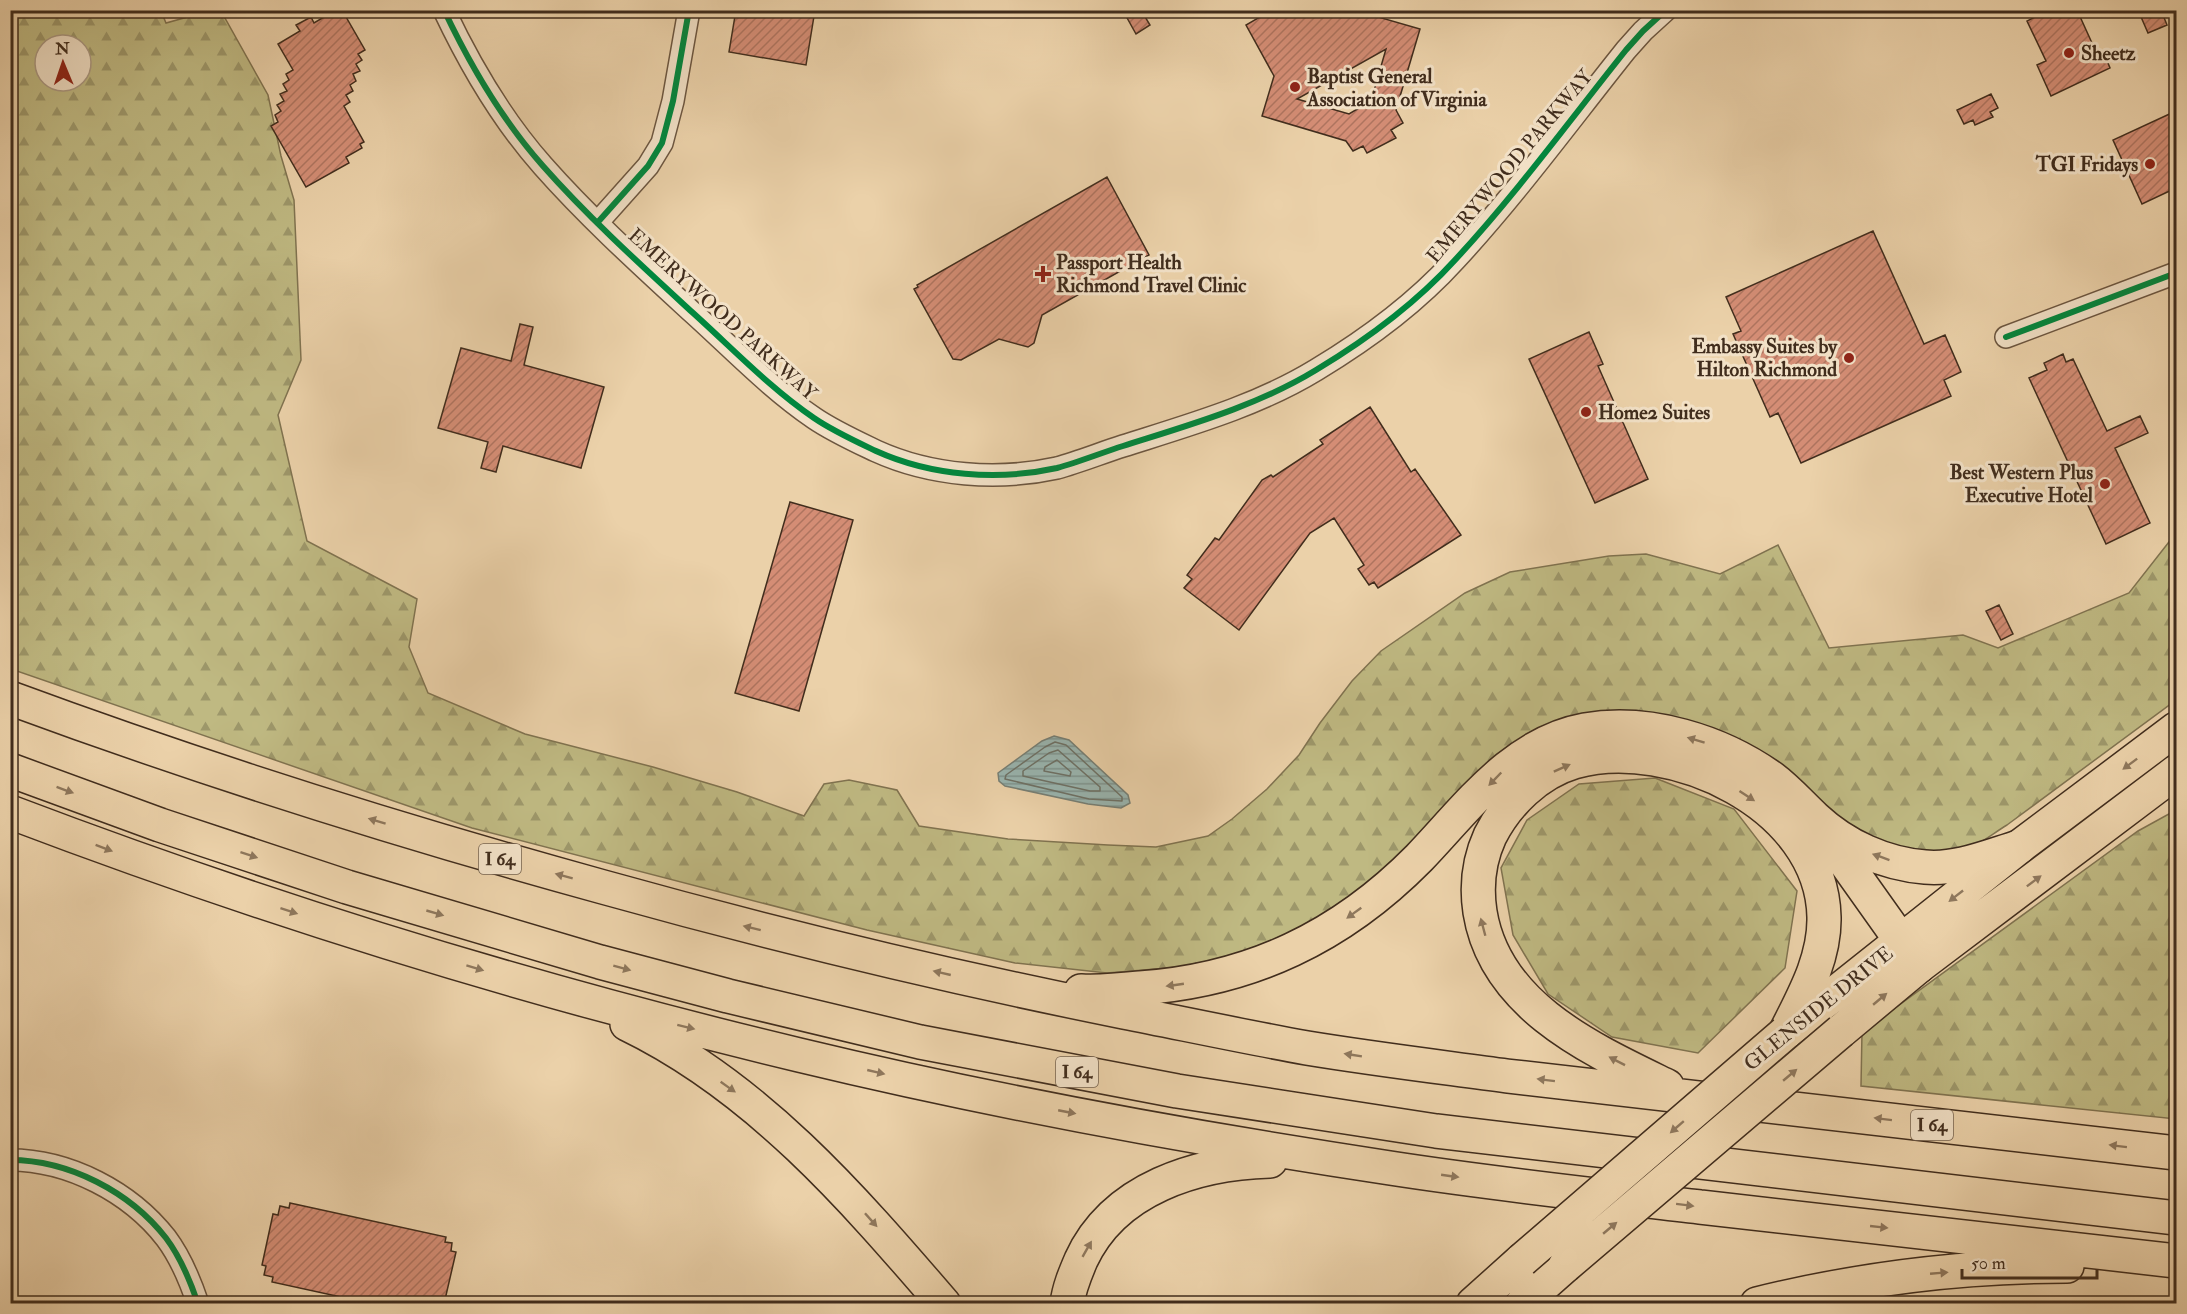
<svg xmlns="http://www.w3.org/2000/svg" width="2187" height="1314" font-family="'IM FELL Double Pica',serif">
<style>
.forest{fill:url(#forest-firs);stroke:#807350;stroke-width:1.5;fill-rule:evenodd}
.water{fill:url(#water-rules);stroke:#767f75;stroke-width:1.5}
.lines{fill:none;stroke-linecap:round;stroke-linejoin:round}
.shore{stroke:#6d7166;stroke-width:1.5}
.building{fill:url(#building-hatch);stroke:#412d1d;stroke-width:1.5;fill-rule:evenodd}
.minor-casing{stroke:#6c5640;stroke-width:24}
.primary-casing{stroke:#412d1d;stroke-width:36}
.motorway-casing{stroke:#412d1d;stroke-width:36}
.minor{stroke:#f2e1c7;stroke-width:21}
.primary{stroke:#ebd1a9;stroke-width:33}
.motorway{stroke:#ebd1a9;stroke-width:33}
.primary-bridge-casing{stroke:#412d1d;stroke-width:36;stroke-linecap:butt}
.primary-bridge{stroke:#ebd1a9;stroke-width:33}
.cycleway-casing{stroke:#f2e1c7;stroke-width:10}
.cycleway{stroke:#00873e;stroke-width:6}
.oneway{fill:#8e775c}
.poi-dot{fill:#8f2418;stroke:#f2e1c7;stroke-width:2}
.labels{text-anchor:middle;stroke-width:6;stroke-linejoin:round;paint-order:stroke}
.shield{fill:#f2e1c7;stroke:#766350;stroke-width:1.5}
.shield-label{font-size:18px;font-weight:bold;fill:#412d1d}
.poi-label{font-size:20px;font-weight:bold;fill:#412d1d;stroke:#f2e1c7;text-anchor:start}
.street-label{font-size:20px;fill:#412d1d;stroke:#f2e1c7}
</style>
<defs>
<pattern id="forest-firs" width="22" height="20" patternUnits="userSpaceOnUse" patternTransform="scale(1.5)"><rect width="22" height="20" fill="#bfb982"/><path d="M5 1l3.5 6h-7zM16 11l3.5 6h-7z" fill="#9d976a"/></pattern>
<pattern id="water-rules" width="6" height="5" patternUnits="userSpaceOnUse" patternTransform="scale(1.5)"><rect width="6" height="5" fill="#99b5b0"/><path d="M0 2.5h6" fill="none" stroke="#7e948f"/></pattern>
<pattern id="building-hatch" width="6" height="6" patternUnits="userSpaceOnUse" patternTransform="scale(1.5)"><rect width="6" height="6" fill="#d48d75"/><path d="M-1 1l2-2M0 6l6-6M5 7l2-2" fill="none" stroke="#ae745f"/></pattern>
</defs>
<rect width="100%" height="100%" fill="#ebd1a9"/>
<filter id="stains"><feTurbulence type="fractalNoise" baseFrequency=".00333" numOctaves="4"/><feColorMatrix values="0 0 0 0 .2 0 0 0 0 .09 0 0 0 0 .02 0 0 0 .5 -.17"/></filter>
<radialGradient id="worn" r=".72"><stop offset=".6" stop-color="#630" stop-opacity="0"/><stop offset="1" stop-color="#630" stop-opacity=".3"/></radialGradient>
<path class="forest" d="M10,11H161L166,23L209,11H221L268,95L281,156L294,200L301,360L278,415L307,541L417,599L409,647L428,693L525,734L653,767L737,792L804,816L824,784L849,780L897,790L919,826L1008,839L1108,845L1156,847L1208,836L1232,819L1267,789L1299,755L1320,723L1352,681L1381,651L1465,593L1510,572L1609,556L1646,554L1720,574L1778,545L1829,648L1963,635L1998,648L2129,593L2176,533V700L2007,825C1997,831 1988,838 1979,843C1945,859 1897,848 1863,838L1633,720L1392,864L1346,900L1299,929L1236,955L1180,967L1107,973L1015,963L867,930L472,828L11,669ZM45,45H81V81H45Z
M1655,778L1734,809L1797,891L1785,968L1698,1053L1612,1037L1548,994L1513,935L1501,868L1527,820L1579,784Z
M2176,810V1119L1861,1086L1862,1032L2138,831Z"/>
<path class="water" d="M1054,736L1069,740L1128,795L1130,803L1121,808L1088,804L1005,786L999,781L998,773L1042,741Z"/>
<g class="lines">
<path class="shore" d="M1055,742L1066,745L1122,797V801L1089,799L1005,779L1006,775L1045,747Z
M1058,750L1100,787V791H1090L1023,776V771L1049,753Z
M1057,760L1071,772L1070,776L1044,771L1045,767Z"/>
</g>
<path class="building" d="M336,10H342L365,50L358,54L362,60L356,64L360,71L353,74L356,81L350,85L353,91L346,95L350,102L344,106L364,142L360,144L362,148L346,157L349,163L306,187L271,126L278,122L275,115L281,111L277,105L284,101L280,94L287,91L283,84L289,80L286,74L293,70L278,44L300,31L296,25L311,17L314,23Z
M736,10H815L806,65L729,52Z
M1134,10H1141L1150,25L1136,34L1126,16Z
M1272,10H1375L1378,17L1420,29L1396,110L1403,123L1391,130L1396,138L1367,153L1363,146L1353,151L1346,141L1262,116L1274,76L1246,25ZM1386,49L1371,101L1349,114L1297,99Z
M2049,10H2077L2097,54L2103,51L2110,68L2051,96L2037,65L2046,61L2027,21Z
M2138,10H2161L2167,25L2148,33Z
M1991,94L1998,108L1990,112L1993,117L1975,125L1973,120L1964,124L1957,110Z
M2176,111V188L2142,204L2113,140Z
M1107,177L1149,255L1042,315L1034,343L1028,347L999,339L961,360L953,359L914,289L918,287L917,285Z
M1873,231L1924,344L1945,335L1961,372L1944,380L1951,396L1801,463L1778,413L1770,417L1733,334L1741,331L1726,297Z
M520,324L533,327L524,365L604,387L581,468L503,446L496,472L481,468L488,442L438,428L461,348L511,361Z
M1589,332L1603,364L1598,366L1648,479L1595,503L1529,359Z
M2063,354L2066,362L2073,359L2107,431L2140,416L2148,433L2115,448L2150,523L2106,544L2029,378L2047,370L2044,363Z
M1370,407L1411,472L1415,469L1461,535L1378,588L1374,582L1369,585L1358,569L1364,565L1334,518L1310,533L1239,630L1184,588L1192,579L1187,575L1215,538L1219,540L1262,480L1271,475L1273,477L1323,444L1320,440Z
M790,502L853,520L799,711L735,693Z
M1999,605L2013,634L2001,640L1986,611Z
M290,1203L446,1237L445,1242L452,1243L451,1251L456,1252L444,1304H373L272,1282L273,1277L264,1275L266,1266L262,1265L273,1214L278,1215L280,1206L289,1208Z"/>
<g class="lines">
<defs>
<path id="minor" d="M444,10C470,65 503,121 543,166C588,217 642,266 692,312C732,348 770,388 814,418C833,431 855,441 876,451C931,476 998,481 1057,468C1079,462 1101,453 1123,446C1189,425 1257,406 1316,370C1366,340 1416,303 1455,260C1516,194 1570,120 1626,50L1643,31L1666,10
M598,222L648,166L662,143L673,101L689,10
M2006,337L2176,273
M10,1160C69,1160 130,1192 166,1238C181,1258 190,1280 198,1304"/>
<path id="primary" d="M1841,1031L1919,966L2176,772
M1785,1033L2019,847L2176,729
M1473,1304L1522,1260
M1522,1304L1565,1266"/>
<path id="motorway" d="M10,698C205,770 403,832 603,887C775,935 949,977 1124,1012C1185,1024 1246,1037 1307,1048C1374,1059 1441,1067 1507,1076L2176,1153
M10,770L160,825L347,887L600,962L728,996L920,1042L1177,1091L1436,1131L2176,1218
M10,812C268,910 531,991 799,1055C994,1102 1192,1138 1390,1168C1493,1184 1597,1195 1700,1207C1859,1225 2018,1243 2176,1261
M1823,831L1919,966
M1081,991C1101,992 1121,990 1140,988C1251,980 1341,937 1419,858C1467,808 1513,743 1585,730C1649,719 1720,741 1772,778C1788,790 1801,805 1815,818C1845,846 1885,864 1925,867C1957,870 1989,856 2019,847
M627,1024C757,1087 851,1196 944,1304
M1667,1086C1591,1049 1495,1006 1480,912C1476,886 1479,860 1490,836C1507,803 1537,773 1574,762C1671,735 1822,805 1824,917C1825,959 1803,997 1785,1033
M1067,1304C1069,1288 1075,1274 1081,1260C1114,1188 1197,1163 1270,1161
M1757,1304C1858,1279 1962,1266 2067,1266"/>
</defs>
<use href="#minor" class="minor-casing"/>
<use href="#primary" class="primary-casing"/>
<use href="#motorway" class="motorway-casing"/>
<use href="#minor" class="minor"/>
<use href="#primary" class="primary"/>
<use href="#motorway" class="motorway"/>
<defs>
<path id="primary-bridge" d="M1522,1260L1785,1033
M1565,1266L1841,1031"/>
</defs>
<use href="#primary-bridge" class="primary-bridge-casing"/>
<use href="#primary-bridge" class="primary-bridge"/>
<defs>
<path id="cycleway" d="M444,10C470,65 503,121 543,166C588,217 642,266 692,312C732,348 770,388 814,418C833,431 855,441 876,451C931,476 998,481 1057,468C1079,462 1101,453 1123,446C1189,425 1257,406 1316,370C1366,340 1416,303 1455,260C1516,194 1570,120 1626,50L1643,31L1666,10
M598,222L648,166L662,143L673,101L689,10
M2006,337L2176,273
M10,1160C69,1160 130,1192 166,1238C181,1258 190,1280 198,1304"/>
</defs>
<use href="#cycleway" class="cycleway-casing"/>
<use href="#cycleway" class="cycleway"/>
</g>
<defs><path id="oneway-solid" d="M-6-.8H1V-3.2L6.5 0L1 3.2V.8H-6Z" transform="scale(1.5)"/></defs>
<g class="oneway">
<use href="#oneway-solid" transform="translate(1696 740) rotate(-163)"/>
<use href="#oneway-solid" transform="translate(2130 764) rotate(143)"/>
<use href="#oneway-solid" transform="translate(1562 768) rotate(-24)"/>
<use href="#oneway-solid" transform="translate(1495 779) rotate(134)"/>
<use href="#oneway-solid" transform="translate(65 790) rotate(20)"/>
<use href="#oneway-solid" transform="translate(1747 796) rotate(33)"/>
<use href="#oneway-solid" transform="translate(377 821) rotate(-163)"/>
<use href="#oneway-solid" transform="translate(104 848) rotate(21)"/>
<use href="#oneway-solid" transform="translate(249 855) rotate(18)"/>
<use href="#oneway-solid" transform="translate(1881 857) rotate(-160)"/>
<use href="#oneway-solid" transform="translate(564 876) rotate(-165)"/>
<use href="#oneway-solid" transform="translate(2034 881) rotate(-37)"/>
<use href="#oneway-solid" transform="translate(1956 896) rotate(142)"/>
<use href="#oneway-solid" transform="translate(289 911) rotate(18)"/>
<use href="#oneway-solid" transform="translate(435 913) rotate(16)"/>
<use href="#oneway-solid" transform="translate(1354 913) rotate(144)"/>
<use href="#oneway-solid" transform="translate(1483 927) rotate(-105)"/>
<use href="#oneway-solid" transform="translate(752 928) rotate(-166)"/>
<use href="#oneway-solid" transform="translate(475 968) rotate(17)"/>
<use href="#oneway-solid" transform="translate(622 968) rotate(15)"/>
<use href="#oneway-solid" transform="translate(942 973) rotate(-167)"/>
<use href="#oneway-solid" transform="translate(1175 985) rotate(172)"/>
<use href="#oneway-solid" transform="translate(1880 999) rotate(-40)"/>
<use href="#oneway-solid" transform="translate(686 1027) rotate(14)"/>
<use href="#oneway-solid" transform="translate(1353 1055) rotate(-171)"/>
<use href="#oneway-solid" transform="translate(1617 1061) rotate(-153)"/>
<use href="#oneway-solid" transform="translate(876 1072) rotate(13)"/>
<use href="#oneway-solid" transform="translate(1790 1075) rotate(-40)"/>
<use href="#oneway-solid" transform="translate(1546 1080) rotate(-173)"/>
<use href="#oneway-solid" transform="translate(728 1087) rotate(35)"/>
<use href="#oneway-solid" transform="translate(1067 1112) rotate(11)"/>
<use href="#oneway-solid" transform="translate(1883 1119) rotate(-173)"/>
<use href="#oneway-solid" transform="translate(1677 1127) rotate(139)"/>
<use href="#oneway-solid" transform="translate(2118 1146) rotate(-173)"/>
<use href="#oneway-solid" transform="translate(1450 1176) rotate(8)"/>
<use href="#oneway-solid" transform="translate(1685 1205) rotate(7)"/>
<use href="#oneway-solid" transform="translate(871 1220) rotate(48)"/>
<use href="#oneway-solid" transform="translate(1879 1227) rotate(6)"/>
<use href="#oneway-solid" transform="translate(1610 1228) rotate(-40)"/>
<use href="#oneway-solid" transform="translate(1087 1249) rotate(-60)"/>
<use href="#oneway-solid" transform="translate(1939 1273) rotate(-5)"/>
</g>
<g class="poi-dot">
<circle cx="2069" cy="53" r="6"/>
<circle cx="1295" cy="87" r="6"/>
<circle cx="2150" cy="164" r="6"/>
<path d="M1040 265h6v6h6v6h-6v6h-6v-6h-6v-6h6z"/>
<circle cx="1849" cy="358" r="6"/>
<circle cx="1586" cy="412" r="6"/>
<circle cx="2105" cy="484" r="6"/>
</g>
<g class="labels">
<g class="shield">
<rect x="479" y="844" width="42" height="30" rx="4.5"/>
<rect x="1056" y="1057" width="42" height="30" rx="4.5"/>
<rect x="1911" y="1110" width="42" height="30" rx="4.5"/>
</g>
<g class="shield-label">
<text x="500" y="865">I 64</text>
<text x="1077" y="1078">I 64</text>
<text x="1932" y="1131">I 64</text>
</g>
<g class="poi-label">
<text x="2081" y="60">Sheetz</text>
<text x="1307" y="83">Baptist General<tspan x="1307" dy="23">Association of Virginia</tspan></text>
<text x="2138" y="171" text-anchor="end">TGI Fridays</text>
<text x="1056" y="269">Passport Health<tspan x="1056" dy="23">Richmond Travel Clinic</tspan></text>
<text x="1837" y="353" text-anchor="end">Embassy Suites by<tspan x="1837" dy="23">Hilton Richmond</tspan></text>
<text x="1598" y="419">Home2 Suites</text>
<text x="2093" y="479" text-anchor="end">Best Western Plus<tspan x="2093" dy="23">Executive Hotel</tspan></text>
</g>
<g class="street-label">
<text transform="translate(1509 166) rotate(-50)" y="7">EMERYWOOD PARKWAY</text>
<text transform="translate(723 314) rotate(42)" y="7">EMERYWOOD PARKWAY</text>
<text transform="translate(1818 1008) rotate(-39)" y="7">GLENSIDE DRIVE</text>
</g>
</g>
<rect width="2187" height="1314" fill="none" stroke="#ebd1a9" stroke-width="36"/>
<rect x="12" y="12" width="2163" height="1290" fill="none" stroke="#412d1d" stroke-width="3"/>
<rect x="18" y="18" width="2151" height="1278" fill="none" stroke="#412d1d" stroke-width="1.5"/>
<g transform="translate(63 63) rotate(358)"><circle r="28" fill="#f2e1c7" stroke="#ab9983" stroke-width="1.5"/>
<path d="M0-4.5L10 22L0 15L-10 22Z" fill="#8f2418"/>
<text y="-9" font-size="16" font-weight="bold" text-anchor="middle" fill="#412d1d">N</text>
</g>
<path d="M1962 1269v9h135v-9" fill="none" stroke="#412d1d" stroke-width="3"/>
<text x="1971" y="1269" font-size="18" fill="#412d1d" stroke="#f2e1c7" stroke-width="4.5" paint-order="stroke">50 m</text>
<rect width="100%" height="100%" filter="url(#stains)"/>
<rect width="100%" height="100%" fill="url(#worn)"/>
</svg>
